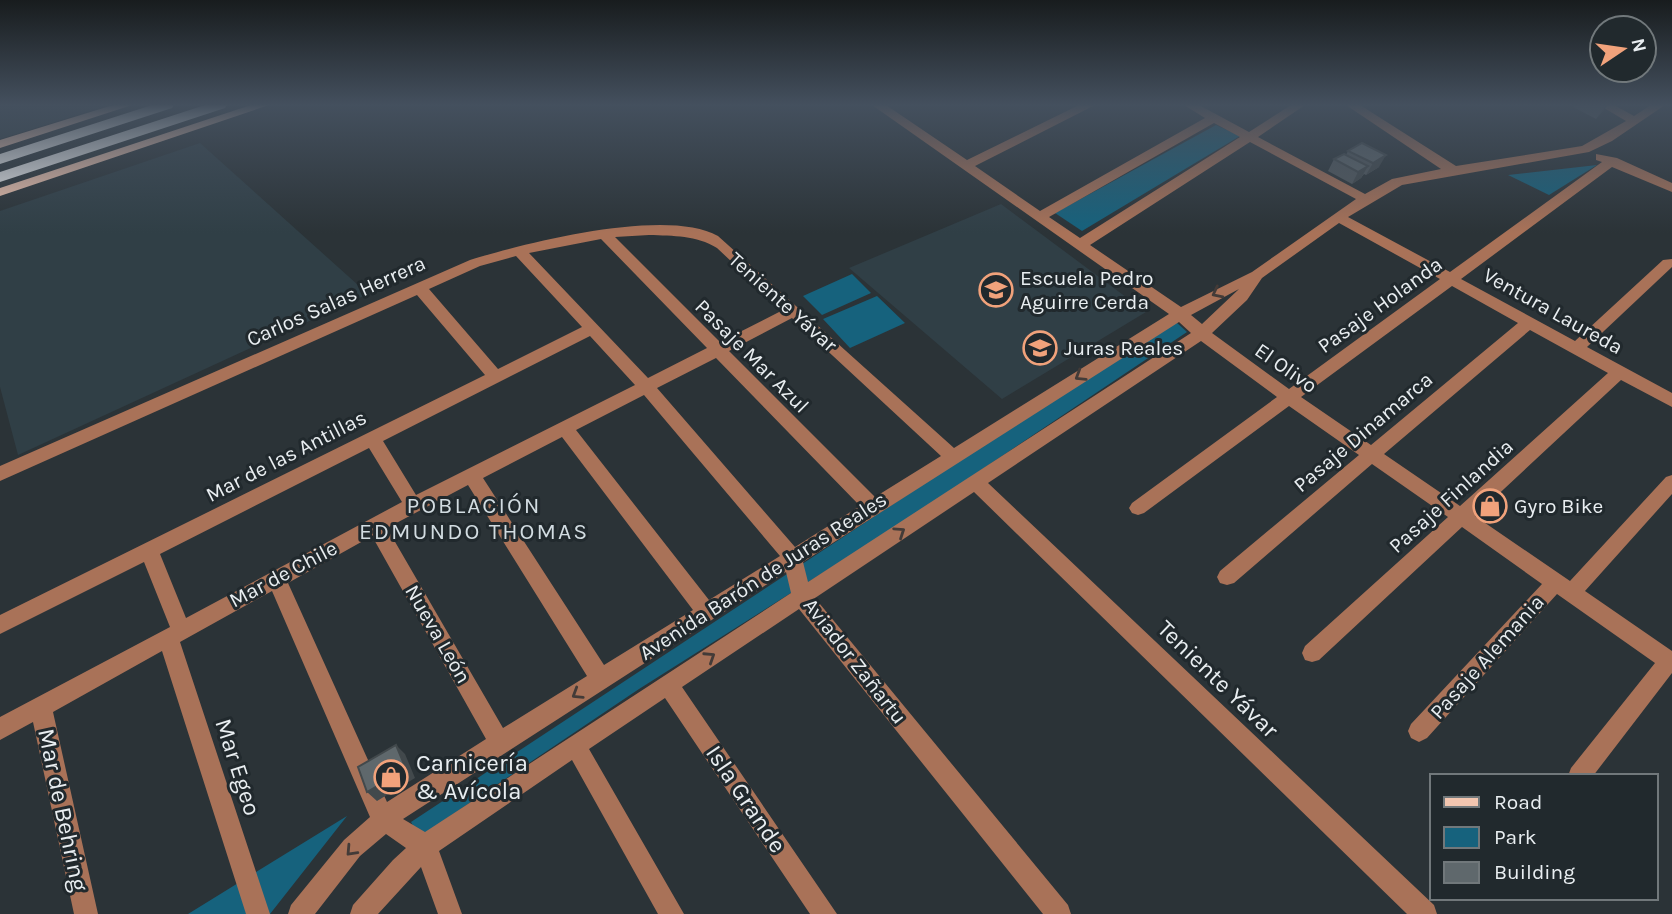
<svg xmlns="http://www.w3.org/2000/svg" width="1672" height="914" font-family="Karla,sans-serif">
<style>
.built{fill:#303f46}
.green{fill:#16627d}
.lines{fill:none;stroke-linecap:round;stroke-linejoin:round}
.minor{fill:#a97258;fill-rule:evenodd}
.major{fill:#f3c6b0;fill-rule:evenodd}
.highway{fill:#f0f0f0;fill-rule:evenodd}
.wall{fill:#52595d}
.shaded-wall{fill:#42494c}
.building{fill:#5f686c;stroke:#42494c;stroke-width:2}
.oneway{stroke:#433b38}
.labels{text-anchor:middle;stroke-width:6;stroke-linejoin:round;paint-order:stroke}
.poi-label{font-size:21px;fill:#e9eef1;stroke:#21292d;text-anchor:start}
.street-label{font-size:21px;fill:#e9eef1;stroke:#21292d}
.neighbourhood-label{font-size:23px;letter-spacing:2px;fill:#d2dce1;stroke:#21292d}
.near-street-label{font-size:24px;fill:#e9eef1;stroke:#21292d}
.near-poi-label{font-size:24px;fill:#e9eef1;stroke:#21292d;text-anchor:start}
</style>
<rect width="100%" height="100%" fill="#2b3337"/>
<path class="built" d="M0,105H109L0,139Z
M200,143L368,294L18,455L0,387V211Z
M1001,204L1146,312L1002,399L849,268Z"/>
<path class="green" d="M1216,125L1240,136L1082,231L1055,213Z
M1597,165L1549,195L1508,175Z
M852,274L871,293L822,315L803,296Z
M877,296L905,323L850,348L823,319Z
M1176,322L1187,332L908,519L639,689L419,837L411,822L963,458Z
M347,816L270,914H188Z"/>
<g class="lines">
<path class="minor" d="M872,105H886L967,160L1079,105H1095L975,166L1040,211L1205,118L1184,105H1199L1249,132L1291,105H1305L1258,137L1365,194L1392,179L1441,169L1346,105H1360L1456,166L1582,146L1626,121L1599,105H1614L1634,116L1651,105H1665L1612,141L1589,152L1402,185L1348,217L1450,272L1602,162L1596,160V154L1617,158L1672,183V192L1612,167L1461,279L1575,341L1663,260L1672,259V267L1587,347L1672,393V407L1621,380L1475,516L1570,581L1666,477L1672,475V494L1585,591L1672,651V673L1593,776H1568L1571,768L1655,663L1557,594L1427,738L1419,742L1411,738L1408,731L1411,724L1542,584L1462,527L1319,660L1312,662L1305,660L1302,653L1305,646L1448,517L1372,464L1234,583L1227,585L1220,583L1217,577L1220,571L1359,455L1289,406L1144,513L1138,515L1132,513L1129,508L1132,503L1277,397L1201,341L988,483L1434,905L1437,914H1407L974,492L815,598L1068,905L1071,914H1043L799,609L682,687L837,914H810L665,698L589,749L684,914H658L572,760L439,851L462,914H438L421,867L378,914H350L353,905L393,860L406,848L386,834L360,856L315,914H288L291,905L344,840L370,817L272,591L180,642L270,914H246L162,651L53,712L98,914H74L33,722L0,740V717L170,627L144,562L0,634V615L485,375L417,295L0,481V466L470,260C526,243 666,207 718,236L954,448L1169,314ZM1214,123L1240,137L1080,238L1049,217ZM1250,142L1356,199L1252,272L1181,307L1090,245ZM1339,223L1440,279L1289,389L1212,333L1247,300L1262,278ZM649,235C674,236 696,235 717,248L783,310L720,342L615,237ZM601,239L707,348L648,378L529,253ZM516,256L582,327L498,369L429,289L480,266ZM1452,286L1518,323L1371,445L1301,397ZM1239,289L1202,324L1191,315ZM792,318L941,456L875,497L729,351ZM1179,322L1191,333L808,582L803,562ZM1530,330L1608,373L1460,506L1384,454ZM590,336L635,385L416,495L383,441ZM716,358L860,506L795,547L657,388ZM644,395L780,556L709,600L576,430ZM562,437L693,610L604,665L483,478ZM369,448L402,502L186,618L160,554ZM468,485L587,676L503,728L387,528ZM372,536L486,739L387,802L288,583ZM786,572L791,593L425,832L403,819Z"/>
<path class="major" d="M113,105H132L0,148V140Z
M251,105H269L0,196V188Z"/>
<path class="highway" d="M152,105H174L172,108L0,164V154Z
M205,105H227L225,108L0,182V172Z"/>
</g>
<path class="wall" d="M1575,105H1608L1596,119L1573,107Z
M1348,151L1379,167L1366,175L1364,174L1361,178L1352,184L1328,171L1334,159L1346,155Z"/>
<path class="shaded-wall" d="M1606,105H1608L1596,119Z
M1386,155L1379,167L1366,175L1373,163Z
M1368,166L1361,178L1352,184L1358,172Z
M396,745L405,754L415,778L377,801L367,792Z"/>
<path class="building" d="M1362,143L1386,155L1373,163L1348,151Z
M1344,154L1368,166L1358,172L1334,159Z
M396,745L406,769L367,792L358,767Z"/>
<defs><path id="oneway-chevron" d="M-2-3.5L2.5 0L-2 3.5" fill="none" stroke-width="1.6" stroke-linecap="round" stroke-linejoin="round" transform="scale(1.75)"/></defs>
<g class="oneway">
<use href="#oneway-chevron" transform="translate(1217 293) rotate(153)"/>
<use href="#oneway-chevron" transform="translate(1080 376) rotate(148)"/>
<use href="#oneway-chevron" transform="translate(900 532) rotate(-34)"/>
<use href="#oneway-chevron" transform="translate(710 657) rotate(-33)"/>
<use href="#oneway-chevron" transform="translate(577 694) rotate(148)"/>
<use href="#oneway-chevron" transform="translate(351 851) rotate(133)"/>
</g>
<linearGradient id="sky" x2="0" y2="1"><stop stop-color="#181c1e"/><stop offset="0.45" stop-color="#44505e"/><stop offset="1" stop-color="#44505e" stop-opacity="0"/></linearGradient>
<rect width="1672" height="233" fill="url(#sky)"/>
<defs>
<symbol id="school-ring" viewBox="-11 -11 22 22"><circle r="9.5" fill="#21292d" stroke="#f1a27b" stroke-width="1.5"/><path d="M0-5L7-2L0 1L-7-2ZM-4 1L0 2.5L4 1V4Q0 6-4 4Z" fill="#f1a27b"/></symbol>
<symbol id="shop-ring" viewBox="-11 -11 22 22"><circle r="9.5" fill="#21292d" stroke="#f1a27b" stroke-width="1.5"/><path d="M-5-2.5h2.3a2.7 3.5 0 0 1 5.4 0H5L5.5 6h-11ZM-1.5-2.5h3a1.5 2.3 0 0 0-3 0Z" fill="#f1a27b"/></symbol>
</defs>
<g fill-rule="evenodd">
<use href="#school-ring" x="977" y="271" width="38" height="38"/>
<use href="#school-ring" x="1021" y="329" width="38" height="38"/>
<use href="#shop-ring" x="1471" y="487" width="38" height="38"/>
<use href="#shop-ring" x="372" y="758" width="38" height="38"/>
</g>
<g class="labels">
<g class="poi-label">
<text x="1020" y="285">Escuela Pedro<tspan x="1020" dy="24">Aguirre Cerda</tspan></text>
<text x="1064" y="355">Juras Reales</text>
<text x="1514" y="513">Gyro Bike</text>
</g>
<g class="street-label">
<text transform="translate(336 301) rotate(-24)" y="7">Carlos Salas Herrera</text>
<text transform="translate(783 302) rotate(42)" y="7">Teniente Yávar</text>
<text transform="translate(1380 305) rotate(-36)" y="7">Pasaje Holanda</text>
<text transform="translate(1553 311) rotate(29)" y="7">Ventura Laureda</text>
<text transform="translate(752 356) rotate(45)" y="7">Pasaje Mar Azul</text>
<text transform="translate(1286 368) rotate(35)" y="7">El Olivo</text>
<text transform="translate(1363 432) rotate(-40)" y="7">Pasaje Dinamarca</text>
<text transform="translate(286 456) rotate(-27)" y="7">Mar de las Antillas</text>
<text transform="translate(1451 496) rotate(-42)" y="7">Pasaje Finlandia</text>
<text transform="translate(283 574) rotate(-28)" y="7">Mar de Chile</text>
<text transform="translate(763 576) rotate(-33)" y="7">Avenida Barón de Juras Reales</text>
<text transform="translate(438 634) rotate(60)" y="7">Nueva León</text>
<text transform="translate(1487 657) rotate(-48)" y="7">Pasaje Alemania</text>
<text transform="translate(855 661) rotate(52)" y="7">Aviador Zañartu</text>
</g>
<g class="neighbourhood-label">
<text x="474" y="513">POBLACIÓN<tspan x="474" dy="26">EDMUNDO THOMAS</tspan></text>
</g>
<g class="near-street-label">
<text transform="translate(1218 679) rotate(44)" y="8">Teniente Yávar</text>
<text transform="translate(238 767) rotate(72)" y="8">Mar Egeo</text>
<text transform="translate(746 799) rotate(56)" y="8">Isla Grande</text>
<text transform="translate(63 810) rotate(78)" y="8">Mar de Behring</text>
</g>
<g class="near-poi-label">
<text x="416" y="771">Carnicería<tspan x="416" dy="28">&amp; Avícola</tspan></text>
</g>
</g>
<rect x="1430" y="774" width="228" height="126" fill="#21292d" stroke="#71787b" stroke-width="2"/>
<rect x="1444" y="797" width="35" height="10" fill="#f3c6b0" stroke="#71787b" stroke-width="2"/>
<text x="1494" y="809" font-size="21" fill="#e9eef1">Road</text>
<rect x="1444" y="827" width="35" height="21" fill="#16627d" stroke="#71787b" stroke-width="2"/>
<text x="1494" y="844" font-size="21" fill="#e9eef1">Park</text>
<rect x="1444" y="862" width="35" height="21" fill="#5f686c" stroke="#71787b" stroke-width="2"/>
<text x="1494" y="879" font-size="21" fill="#e9eef1">Building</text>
<g transform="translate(1623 49) rotate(77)"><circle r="33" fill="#21292d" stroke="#71787b" stroke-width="2"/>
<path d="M0-5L12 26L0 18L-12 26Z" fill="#f1a27b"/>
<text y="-10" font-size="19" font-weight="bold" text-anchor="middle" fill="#e9eef1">N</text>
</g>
</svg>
